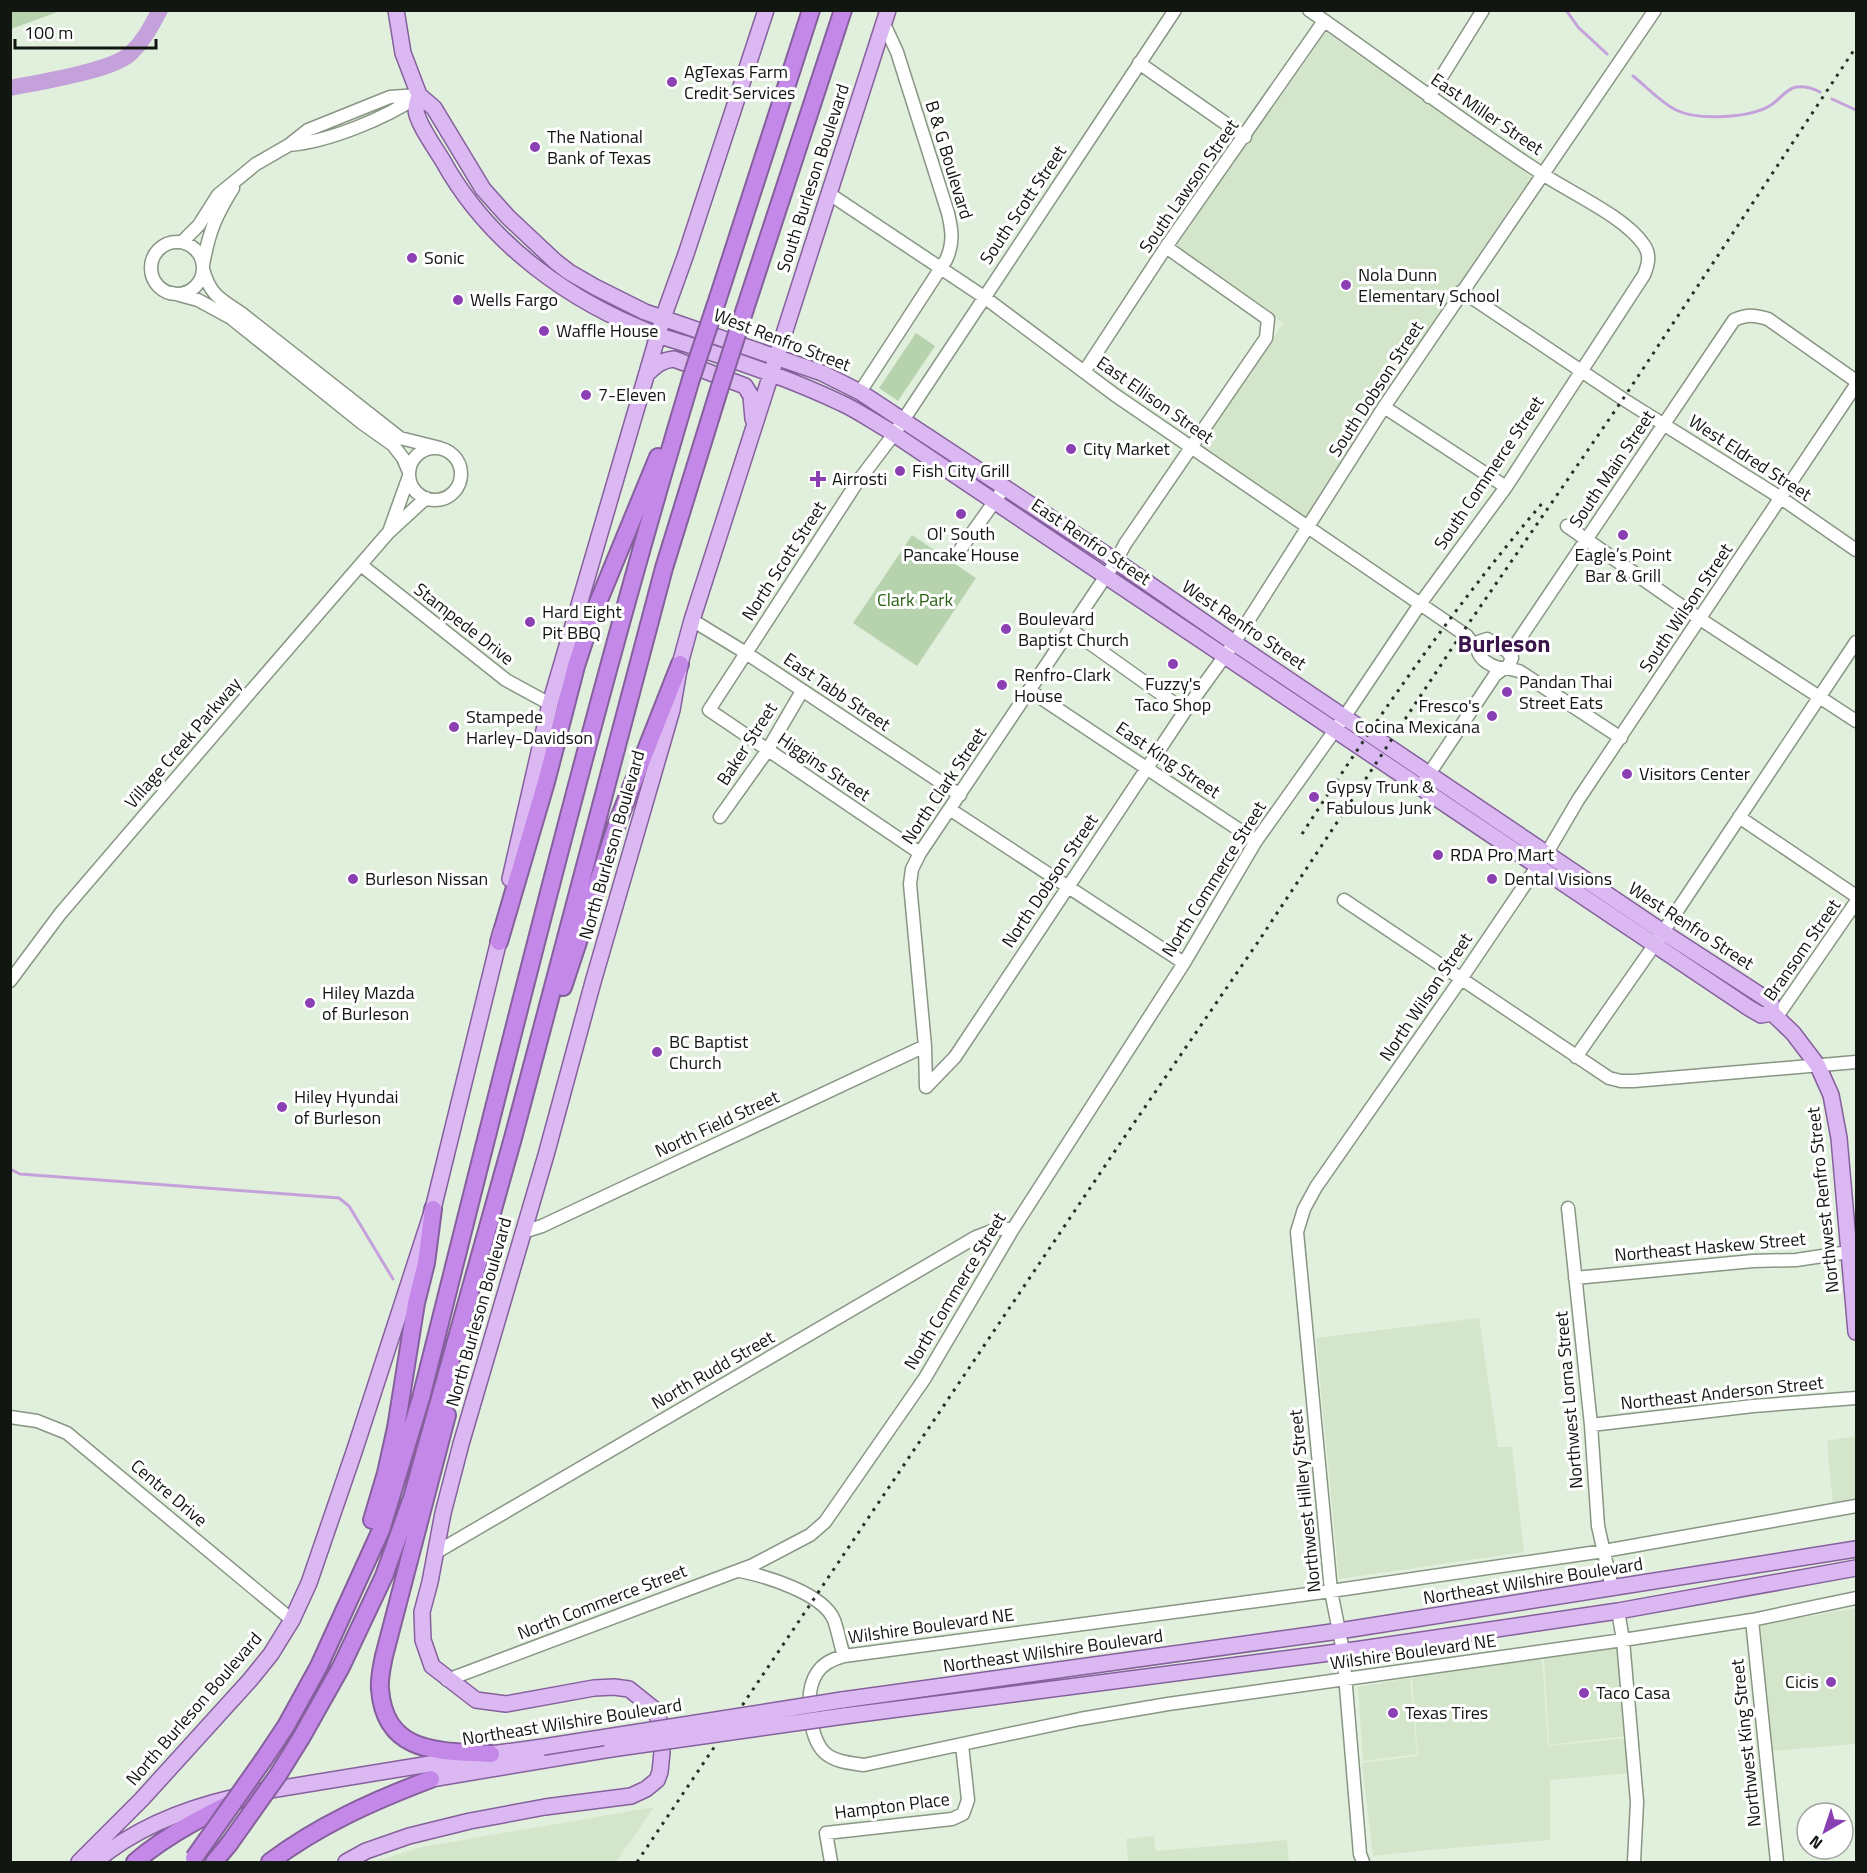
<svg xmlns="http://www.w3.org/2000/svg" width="1867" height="1873" font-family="'Titillium Web',sans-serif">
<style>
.built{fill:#d3e6cc}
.green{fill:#b7d3ae}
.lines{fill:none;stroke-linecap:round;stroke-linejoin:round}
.stream{stroke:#c5a1dc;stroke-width:3}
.river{stroke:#c5a1dc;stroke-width:16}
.minor-casing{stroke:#889684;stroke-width:15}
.major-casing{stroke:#85609d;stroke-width:18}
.highway-casing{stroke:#85609d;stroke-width:20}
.minor{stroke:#fff;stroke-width:12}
.major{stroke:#dcb8f2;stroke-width:15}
.highway{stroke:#c488e9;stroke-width:16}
.rail{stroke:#2a3029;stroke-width:3;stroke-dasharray:3 6;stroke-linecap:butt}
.major-bridge-casing{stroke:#85609d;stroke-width:18;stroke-linecap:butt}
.highway-bridge-casing{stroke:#85609d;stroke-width:20;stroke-linecap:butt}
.major-bridge{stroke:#dcb8f2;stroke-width:15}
.highway-bridge{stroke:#c488e9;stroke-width:16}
.poi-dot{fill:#8a40b2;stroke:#fff;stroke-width:2}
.labels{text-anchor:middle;stroke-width:6;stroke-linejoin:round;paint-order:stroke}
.poi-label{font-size:18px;fill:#111610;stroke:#fff;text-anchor:start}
.street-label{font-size:18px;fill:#111610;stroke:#fff}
.park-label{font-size:18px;fill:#2d6216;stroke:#fff}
.district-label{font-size:24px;font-weight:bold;fill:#39154c;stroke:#fff}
</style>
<rect width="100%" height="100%" fill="#e1f0dc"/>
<path class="built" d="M1326,32L1533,178L1306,518L1199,446L1283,323L1176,246Z
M1479,1318L1498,1447H1512L1524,1552L1339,1579L1316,1338Z
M1856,1436V1501L1833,1505L1827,1441Z
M1856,1608V1744L1771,1751L1761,1625Z
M1619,1648L1627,1736L1549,1745L1544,1657Z
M1542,1656L1548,1746L1627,1738L1630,1773L1550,1780V1840L1430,1850L1373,1856L1362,1763L1418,1756L1412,1677Z
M1410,1678L1417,1754L1363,1761L1358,1687Z
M654,1807L616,1862H373L422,1847Z
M1154,1836L1156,1851L1287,1840L1289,1862H1128L1126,1839Z"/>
<path class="green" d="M11,10H60V11L11,29Z
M916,333L935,346L898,401L879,388Z
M912,535L976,578L917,666L853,623Z"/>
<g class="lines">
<path class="stream" d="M1566,10L1578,27L1607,54
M1633,76C1647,87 1660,102 1676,110C1698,121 1751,118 1771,105C1779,100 1785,91 1793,88C1802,85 1812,88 1820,92
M1832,99L1856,110
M10,1169L20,1174L339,1198L349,1206L393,1279"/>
<path class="river" d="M10,88C39,82 113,71 131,53C144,41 151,26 160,10"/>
<defs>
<path id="minor" d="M1139,63L1245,137
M1429,97L1483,10
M289,145C328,142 386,118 418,96
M828,193L984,297L1115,395L1467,636L1476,648
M182,242L199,225L218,195L256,164L289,145L308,130L390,97L419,95
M151 268a26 26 0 1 1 52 0a26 26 0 1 1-52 0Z
M1166,247L1268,319L1266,338L1125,544L1116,561L920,853L912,869L910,884L925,1046L926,1087L955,1057L1185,711L1234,643L1384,407L1655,10
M203,265C209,232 215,217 233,188
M203,269C210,295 220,299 241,313L400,438L440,448
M1462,291L1623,399L1781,498L1856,550
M172,293L198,300L231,318L362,423L393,445L403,458L409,472
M1084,372L1166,247L1324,21
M860,392L946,260C954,243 952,230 948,213L897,52L884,24
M1384,407L1506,487
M409 474a26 26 0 1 1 52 0a26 26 0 1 1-52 0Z
M1567,526L1700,619L1856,721
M390,529L409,476
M960,550L1004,488
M361,565L506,680L550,704
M692,620L746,653L960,795
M1070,629L1185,711
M1487,639L1507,651L1512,658L1508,667C1496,672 1472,657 1478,642Z
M1511,657L1514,647L1734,320C1747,314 1755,315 1768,319L1856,381
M1506,668L1519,671L1621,738
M1029,690L1256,841
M1425,780L1495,675L1503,669
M951,810L1184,963
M720,817L767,751L802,691
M1739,817L1856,896
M920,853L709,710L856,484L894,434L1175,10
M1344,900L1609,1078L1621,1081H1634L1856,1062
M10,981L60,914L240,704L388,533L426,498
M1776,1018L1856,902
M1576,1057L1655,944L1856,642
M1568,1208L1591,1425L1598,1526L1612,1588
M523,1232L542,1226L925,1046
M1575,1278L1753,1261L1796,1260L1849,1252
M10,1417L37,1421L67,1433L292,1620
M1591,1425L1753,1406L1856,1398
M1856,1506L1604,1551L1331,1591L844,1656C833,1659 823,1663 817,1673C804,1691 809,1737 824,1752C834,1762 851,1763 864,1765L1080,1719L1168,1704L1623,1640L1752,1620L1856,1598
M435,1553L976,1237L997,1229H1013
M740,1571C765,1576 823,1593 834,1620C838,1631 840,1644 844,1656
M1618,1611L1623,1640L1637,1802L1634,1862
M1752,1620L1777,1862
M447,1680L753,1565L810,1535L825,1522L925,1378L1013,1229L1184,963L1256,841L1345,716L1420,604L1506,487L1644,275C1648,265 1651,255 1644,245C1625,217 1573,194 1544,175C1464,123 1388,65 1309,10
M831,1862L826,1833L952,1819L963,1814L968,1800L962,1745
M1363,1862L1360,1854L1343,1651L1331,1591L1297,1232L1304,1209L1316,1187L1461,979L1551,846L1578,800L1856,385"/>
<path id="major" d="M396,10L403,53L419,95L434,108L483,189L508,217L556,262L569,272L595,287L645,312L822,373L860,392L1116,561L1227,638L1663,932L1771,1002L1772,1013L1793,1033L1818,1066L1831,1095L1839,1138L1856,1332
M419,95C418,99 416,105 416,109C416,122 436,149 443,161C489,244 570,302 657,335C669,339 681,342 692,346C742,363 793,380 841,403C857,410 872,421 888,430L1749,1008L1761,1015L1772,1013
M647,374C656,365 662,360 674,359L745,386L751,396L753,419
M510,879L550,704L663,318L686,254L766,10
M842,1700L1339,1631L1856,1549
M844,1716L1361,1649L1618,1611L1856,1568
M431,1779L611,1749
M258,1792L491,1754L543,1747
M79,1862L142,1799L250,1680L271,1654L292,1620L309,1583L354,1452L433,1209L501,932
M95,1862C135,1828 183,1809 235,1797
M346,1862L366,1851L409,1836L470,1821L545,1807L631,1796L646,1789L657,1780L660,1772L662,1752L660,1722L654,1709L629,1689L614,1687L594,1688L506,1704L476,1700L432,1666L423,1640L422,1612L430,1582L443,1513L461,1444L546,1155L593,982L672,710L680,664L692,620L888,10"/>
<path id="highway" d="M718,298L811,10
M745,309L843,10
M499,942L546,782L576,666L592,617L658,457
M563,987L618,821L680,664
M447,1415L384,1656C382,1666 379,1678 380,1689C385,1755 440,1751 491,1754
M372,1520L386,1473L396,1428L416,1303L426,1263L433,1209
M301,1738L341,1667L384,1576L412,1498L513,1138L664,568L719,390
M264,1759L286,1726L319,1666L381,1530L421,1398C507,1057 590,716 691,379
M135,1862C170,1832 212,1812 254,1792
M214,1862L229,1844
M270,1862C319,1825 373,1801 431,1779"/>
</defs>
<use href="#minor" class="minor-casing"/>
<use href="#major" class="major-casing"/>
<use href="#highway" class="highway-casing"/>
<use href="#minor" class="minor"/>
<use href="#major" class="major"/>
<use href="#highway" class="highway"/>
<path class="rail" d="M1302,834C1377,718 1455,605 1545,500
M637,1862L1119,1145L1258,942L1458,639L1623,399L1856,47"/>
<defs>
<path id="major-bridge" d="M543,1747L842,1700
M611,1749L844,1716"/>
<path id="highway-bridge" d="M691,379L718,298
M719,390L745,309
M229,1844L278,1775L301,1738
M194,1858L264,1759"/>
</defs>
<use href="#major-bridge" class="major-bridge-casing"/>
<use href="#highway-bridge" class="highway-bridge-casing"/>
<use href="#major-bridge" class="major-bridge"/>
<use href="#highway-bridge" class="highway-bridge"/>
</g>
<g class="poi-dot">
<circle cx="672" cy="82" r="6"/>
<circle cx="535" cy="147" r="6"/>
<circle cx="412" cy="258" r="6"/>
<circle cx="1346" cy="285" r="6"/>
<circle cx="458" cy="300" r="6"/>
<circle cx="544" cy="331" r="6"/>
<circle cx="586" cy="395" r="6"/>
<circle cx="1071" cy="449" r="6"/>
<circle cx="900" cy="471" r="6"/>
<path d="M815 470h6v6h6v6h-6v6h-6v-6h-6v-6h6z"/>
<circle cx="961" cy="514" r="6"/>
<circle cx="1623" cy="535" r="6"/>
<circle cx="530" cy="622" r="6"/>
<circle cx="1006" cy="629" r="6"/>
<circle cx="1173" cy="664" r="6"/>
<circle cx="1002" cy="685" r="6"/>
<circle cx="1507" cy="692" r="6"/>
<circle cx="1492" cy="716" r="6"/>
<circle cx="454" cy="727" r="6"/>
<circle cx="1627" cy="774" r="6"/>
<circle cx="1314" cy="797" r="6"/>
<circle cx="1438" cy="855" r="6"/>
<circle cx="353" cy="879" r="6"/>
<circle cx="1492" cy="879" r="6"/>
<circle cx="310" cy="1003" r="6"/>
<circle cx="657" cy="1052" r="6"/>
<circle cx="282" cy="1107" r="6"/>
<circle cx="1831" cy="1682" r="6"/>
<circle cx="1584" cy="1693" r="6"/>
<circle cx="1393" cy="1713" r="6"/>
</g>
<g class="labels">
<g class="poi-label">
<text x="684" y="78">AgTexas Farm<tspan x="684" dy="21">Credit Services</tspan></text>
<text x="547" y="143">The National<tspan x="547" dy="21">Bank of Texas</tspan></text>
<text x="424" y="264">Sonic</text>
<text x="1358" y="281">Nola Dunn<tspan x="1358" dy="21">Elementary School</tspan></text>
<text x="470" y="306">Wells Fargo</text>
<text x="556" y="337">Waffle House</text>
<text x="598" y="401">7-Eleven</text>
<text x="1083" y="455">City Market</text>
<text x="912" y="477">Fish City Grill</text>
<text x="832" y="485">Airrosti</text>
<text x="961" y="540" text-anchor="middle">Ol' South<tspan x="961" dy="21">Pancake House</tspan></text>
<text x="1623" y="561" text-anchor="middle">Eagle’s Point<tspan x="1623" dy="21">Bar &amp; Grill</tspan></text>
<text x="542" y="618">Hard Eight<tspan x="542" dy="21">Pit BBQ</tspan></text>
<text x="1018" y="625">Boulevard<tspan x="1018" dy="21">Baptist Church</tspan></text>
<text x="1014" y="681">Renfro-Clark<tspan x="1014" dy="21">House</tspan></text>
<text x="1519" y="688">Pandan Thai<tspan x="1519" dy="21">Street Eats</tspan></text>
<text x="1173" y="690" text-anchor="middle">Fuzzy's<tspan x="1173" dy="21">Taco Shop</tspan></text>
<text x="1480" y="712" text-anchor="end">Fresco's<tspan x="1480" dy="21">Cocina Mexicana</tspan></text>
<text x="466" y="723">Stampede<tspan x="466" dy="21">Harley-Davidson</tspan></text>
<text x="1639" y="780">Visitors Center</text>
<text x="1326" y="793">Gypsy Trunk &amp;<tspan x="1326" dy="21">Fabulous Junk</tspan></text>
<text x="1450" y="861">RDA Pro Mart</text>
<text x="365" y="885">Burleson Nissan</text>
<text x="1504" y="885">Dental Visions</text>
<text x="322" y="999">Hiley Mazda<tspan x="322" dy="21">of Burleson</tspan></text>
<text x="669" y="1048">BC Baptist<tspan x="669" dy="21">Church</tspan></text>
<text x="294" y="1103">Hiley Hyundai<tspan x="294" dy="21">of Burleson</tspan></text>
<text x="1819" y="1688" text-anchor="end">Cicis</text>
<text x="1596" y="1699">Taco Casa</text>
<text x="1405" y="1719">Texas Tires</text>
</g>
<g class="street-label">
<text transform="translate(1487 114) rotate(34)" y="6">East Miller Street</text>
<text transform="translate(949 160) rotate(73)" y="6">B &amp; G Boulevard</text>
<text transform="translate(813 178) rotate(-72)" y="6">South Burleson Boulevard</text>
<text transform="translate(1189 186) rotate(-55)" y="6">South Lawson Street</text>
<text transform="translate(1023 205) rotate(-56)" y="6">South Scott Street</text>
<text transform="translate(782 340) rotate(21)" y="6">West Renfro Street</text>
<text transform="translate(1376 389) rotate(-57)" y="6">South Dobson Street</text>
<text transform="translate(1155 400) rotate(35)" y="6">East Ellison Street</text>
<text transform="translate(1750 458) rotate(33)" y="6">West Eldred Street</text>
<text transform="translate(1612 469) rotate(-56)" y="6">South Main Street</text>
<text transform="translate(1489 473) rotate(-56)" y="6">South Commerce Street</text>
<text transform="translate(1091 542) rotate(34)" y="6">East Renfro Street</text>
<text transform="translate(784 561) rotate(-57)" y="6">North Scott Street</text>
<text transform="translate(1686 608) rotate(-56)" y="6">South Wilson Street</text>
<text transform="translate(464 624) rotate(38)" y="6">Stampede Drive</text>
<text transform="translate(1244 625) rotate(34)" y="6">West Renfro Street</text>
<text transform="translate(837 692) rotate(34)" y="6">East Tabb Street</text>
<text transform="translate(183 743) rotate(-49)" y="6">Village Creek Parkway</text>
<text transform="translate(747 744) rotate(-57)" y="6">Baker Street</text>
<text transform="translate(1168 760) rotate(34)" y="6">East King Street</text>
<text transform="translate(824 767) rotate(34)" y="6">Higgins Street</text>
<text transform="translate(944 786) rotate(-56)" y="6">North Clark Street</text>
<text transform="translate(612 845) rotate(-74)" y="6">North Burleson Boulevard</text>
<text transform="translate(1214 879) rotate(-58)" y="6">North Commerce Street</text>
<text transform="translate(1050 881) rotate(-56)" y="6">North Dobson Street</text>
<text transform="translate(1691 926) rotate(33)" y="6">West Renfro Street</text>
<text transform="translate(1802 950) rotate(-55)" y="6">Bransom Street</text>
<text transform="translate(1426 997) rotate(-56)" y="6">North Wilson Street</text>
<text transform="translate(717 1124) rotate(-25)" y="6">North Field Street</text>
<text transform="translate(1823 1200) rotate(-96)" y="6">Northwest Renfro Street</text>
<text transform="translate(1710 1247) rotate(-5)" y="6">Northeast Haskew Street</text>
<text transform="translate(955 1291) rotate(-59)" y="6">North Commerce Street</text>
<text transform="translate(479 1312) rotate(-74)" y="6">North Burleson Boulevard</text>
<text transform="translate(713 1370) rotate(-30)" y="6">North Rudd Street</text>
<text transform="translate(1722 1393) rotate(-6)" y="6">Northeast Anderson Street</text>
<text transform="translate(1569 1400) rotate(-95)" y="6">Northwest Lorna Street</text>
<text transform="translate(169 1493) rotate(40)" y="6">Centre Drive</text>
<text transform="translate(1305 1501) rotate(-96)" y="6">Northwest Hillery Street</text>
<text transform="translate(1533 1581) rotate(-9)" y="6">Northeast Wilshire Boulevard</text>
<text transform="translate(602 1602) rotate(-21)" y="6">North Commerce Street</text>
<text transform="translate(931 1626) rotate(-8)" y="6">Wilshire Boulevard NE</text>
<text transform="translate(1053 1651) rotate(-8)" y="6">Northeast Wilshire Boulevard</text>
<text transform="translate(1413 1652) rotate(-8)" y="6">Wilshire Boulevard NE</text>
<text transform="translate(194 1709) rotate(-49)" y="6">North Burleson Boulevard</text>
<text transform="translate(572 1722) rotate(-9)" y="6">Northeast Wilshire Boulevard</text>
<text transform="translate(1746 1743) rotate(-96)" y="6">Northwest King Street</text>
<text transform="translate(892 1806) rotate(-7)" y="6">Hampton Place</text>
</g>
<g class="park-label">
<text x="915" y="606">Clark Park</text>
</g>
<g class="district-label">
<text x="1504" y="652">Burleson</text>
</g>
</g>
<rect width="1867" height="1873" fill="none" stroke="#111610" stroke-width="24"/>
<g transform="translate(1825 1831) rotate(219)"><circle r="28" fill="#ffffff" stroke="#a0a29f" stroke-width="1.5"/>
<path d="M0-4.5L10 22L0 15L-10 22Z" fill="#8a40b2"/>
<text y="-9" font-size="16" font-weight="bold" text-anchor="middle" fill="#111610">N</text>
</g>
<path d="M15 39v9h141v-9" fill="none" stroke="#111610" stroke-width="3"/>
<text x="24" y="39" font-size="18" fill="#111610" stroke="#ffffff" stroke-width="4.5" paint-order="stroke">100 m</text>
</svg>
